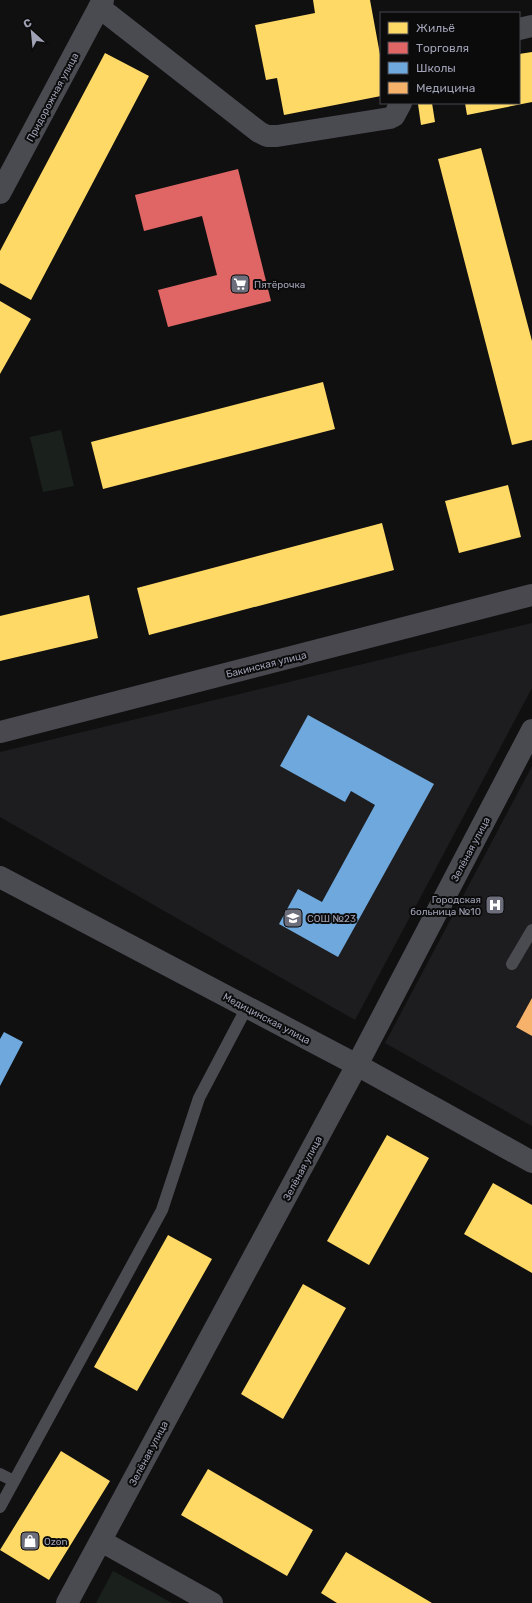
<svg xmlns="http://www.w3.org/2000/svg" width="532" height="1603" font-family="Rubik,sans-serif">
<style>
.built{fill:#1d1d1f}
.green{fill:#1a211c}
.homes{fill:#ffd966}
.shops{fill:#e06666}
.schools{fill:#6fa8dc}
.health{fill:#f6b26b}
.lines{fill:none;stroke-linecap:round;stroke-linejoin:round}
.service{stroke:#4a4a51;stroke-width:12}
.minor{stroke:#4a4a51;stroke-width:22}
.tertiary{stroke:#4a4a51;stroke-width:22}
.secondary{stroke:#48484e;stroke-width:22}
.labels{text-anchor:middle;stroke-width:4;stroke-linejoin:round;paint-order:stroke}
.street-label{font-size:10px;fill:#9fa1b4;stroke:#0b0b0c}
.poi-label{font-size:10px;fill:#9fa1b4;stroke:#0b0b0c;text-anchor:start}
</style>
<rect width="100%" height="100%" fill="#101011"/>
<path class="built" d="M532,623V688L355,1020L0,817V752Z
M532,766V1126L385,1043Z"/>
<path class="green" d="M61,430L74,486L43,492L30,437Z
M113,1571L172,1603H96Z"/>
<path class="homes" d="M313,0H370L381,60V96L284,115L277,78L266,80L255,25L315,13Z
M532,52V102L467,115L465,103H519V54Z
M105,53L149,76L31,300L0,283V251Z
M424,103H432L435,122L421,125L418,104Z
M481,148L532,341V440L512,445L438,159Z
M0,301L31,319L0,374Z
M323,382L335,429L103,489L91,442Z
M508,485L521,537L459,553L445,501Z
M382,523L394,570L149,635L137,588Z
M89,595L98,638L0,661V616Z
M387,1135L429,1158L369,1265L327,1241Z
M493,1183L532,1205V1273L464,1234Z
M168,1235L212,1259L137,1391L94,1367Z
M303,1284L346,1308L283,1419L241,1394Z
M61,1451L110,1481L49,1580L0,1550Z
M208,1469L313,1530L287,1576L181,1515Z
M346,1552L432,1603H337L321,1593Z"/>
<path class="shops" d="M238,169L271,301L168,327L158,290L217,275L202,216L144,231L135,195Z"/>
<path class="schools" d="M308,715L434,784L338,957L279,924L298,889L322,902L375,805L351,791L345,802L280,766Z
M4,1032L23,1042L0,1086V1039Z"/>
<path class="health" d="M532,998V1036L516,1027Z"/>
<g class="lines">
<path class="service" d="M512,964L532,930
M0,1474L14,1481
M0,1507L162,1210L199,1098L247,1007"/>
<path class="minor" d="M99,7L259,132L267,136H277L390,118L394,116L401,103
M519,29L532,26
M0,193L103,0
M0,877L357,1065L532,1162
M101,1541L212,1603"/>
<path class="tertiary" d="M67,1603L357,1065L532,730"/>
<path class="secondary" d="M0,732L532,595"/>
</g>
<defs>
<symbol id="supermarket-square" viewBox="-11 -11 22 22"><rect x="-9" y="-9" width="18" height="18" rx="4" fill="#6d6e7b" stroke="#0b0b0c"/><path d="M-6-5.5h2.5l.6 2H6L4.5 2H-2.5L-4.4-4H-6ZM-1.5 3.2a1.3 1.3 0 1 0 .1 0ZM3 3.2a1.3 1.3 0 1 0 .1 0Z" fill="#fff"/></symbol>
<symbol id="hospital-square" viewBox="-11 -11 22 22"><rect x="-9" y="-9" width="18" height="18" rx="4" fill="#6d6e7b" stroke="#0b0b0c"/><path d="M-5-5h3v3.5h4V-5h3V5h-3V1.5h-4V5h-3Z" fill="#fff"/></symbol>
<symbol id="school-square" viewBox="-11 -11 22 22"><rect x="-9" y="-9" width="18" height="18" rx="4" fill="#6d6e7b" stroke="#0b0b0c"/><path d="M0-5L7-2L0 1L-7-2ZM-4 1L0 2.5L4 1V4Q0 6-4 4Z" fill="#fff"/></symbol>
<symbol id="shop-square" viewBox="-11 -11 22 22"><rect x="-9" y="-9" width="18" height="18" rx="4" fill="#6d6e7b" stroke="#0b0b0c"/><path d="M-5-2.5h2.3a2.7 3.5 0 0 1 5.4 0H5L5.5 6h-11ZM-1.5-2.5h3a1.5 2.3 0 0 0-3 0Z" fill="#fff"/></symbol>
</defs>
<g fill-rule="evenodd">
<use href="#supermarket-square" x="229" y="273" width="22" height="22"/>
<use href="#hospital-square" x="484" y="894" width="22" height="22"/>
<use href="#school-square" x="282" y="907" width="22" height="22"/>
<use href="#shop-square" x="19" y="1530" width="22" height="22"/>
</g>
<g class="labels">
<g class="street-label">
<text transform="translate(52 97) rotate(-62)" y="4">Придорожная улица</text>
<text transform="translate(266 664) rotate(-14)" y="4">Бакинская улица</text>
<text transform="translate(470 849) rotate(-62)" y="4">Зелёная улица</text>
<text transform="translate(267 1018) rotate(28)" y="4">Медицинская улица</text>
<text transform="translate(302 1168) rotate(-62)" y="4">Зелёная улица</text>
<text transform="translate(148 1453) rotate(-62)" y="4">Зелёная улица</text>
</g>
<g class="poi-label">
<text x="254" y="288">Пятёрочка</text>
<text x="481" y="903" text-anchor="end">Городская<tspan x="481" dy="12">больница №10</tspan></text>
<text x="307" y="922">СОШ №23</text>
<text x="44" y="1545">Ozon</text>
</g>
</g>
<rect x="380" y="12" width="140" height="92" fill="#0b0b0c" stroke="#46474f"/>
<rect x="388" y="22" width="20" height="12" fill="#ffd966" stroke="#46474f"/>
<text x="416" y="32" font-size="12" fill="#9fa1b4">Жильё</text>
<rect x="388" y="42" width="20" height="12" fill="#e06666" stroke="#46474f"/>
<text x="416" y="52" font-size="12" fill="#9fa1b4">Торговля</text>
<rect x="388" y="62" width="20" height="12" fill="#6fa8dc" stroke="#46474f"/>
<text x="416" y="72" font-size="12" fill="#9fa1b4">Школы</text>
<rect x="388" y="82" width="20" height="12" fill="#f6b26b" stroke="#46474f"/>
<text x="416" y="92" font-size="12" fill="#9fa1b4">Медицина</text>
<g transform="translate(32 32) rotate(333)" stroke="#0b0b0c" stroke-width="3" paint-order="stroke">
<path d="M0-3L7 15L0 10L-7 15Z" fill="#9fa1b4"/>
<text y="-6" font-size="11" font-weight="bold" text-anchor="middle" fill="#9fa1b4">С</text>
</g>
</svg>
